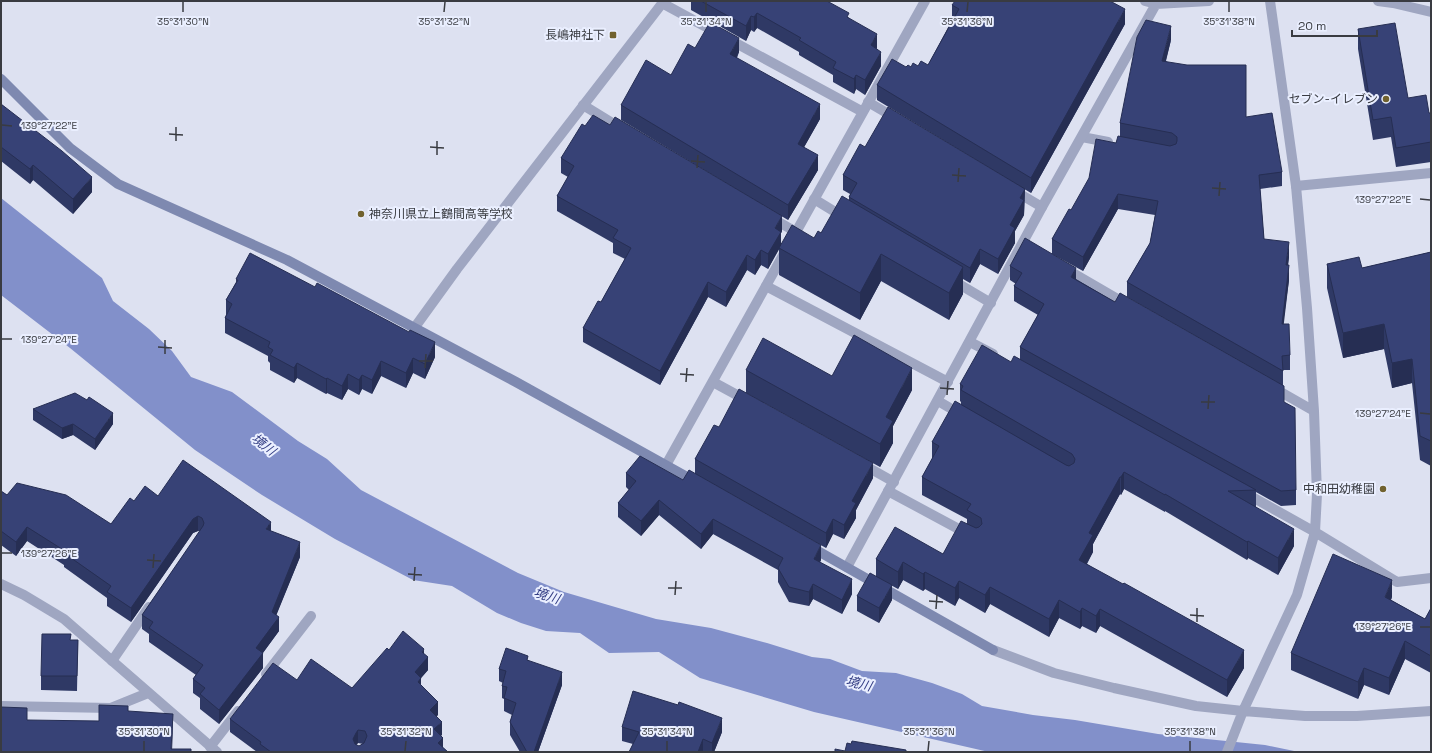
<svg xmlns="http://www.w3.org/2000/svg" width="1432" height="753" font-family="'Space Grotesk','Noto Sans JP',sans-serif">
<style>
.water{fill:#8290ca}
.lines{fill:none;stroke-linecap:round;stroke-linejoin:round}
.lane{stroke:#9fa6c1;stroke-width:10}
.street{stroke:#9fa6c1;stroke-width:10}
.secondary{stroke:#7e89b0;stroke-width:10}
.wall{fill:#2f3965;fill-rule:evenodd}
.shaded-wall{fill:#262e53}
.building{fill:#374276;stroke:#262e53;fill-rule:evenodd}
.ticks{fill:none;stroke:#393b41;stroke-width:1.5}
.poi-dot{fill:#71622f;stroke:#eaefff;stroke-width:1.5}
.labels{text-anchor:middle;stroke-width:4;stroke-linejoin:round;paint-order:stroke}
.poi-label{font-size:12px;fill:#393b41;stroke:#eaefff;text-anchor:end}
.water-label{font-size:13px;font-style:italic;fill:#323c83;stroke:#eaefff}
.ticks-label{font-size:10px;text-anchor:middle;fill:#393b41;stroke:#eaefff;stroke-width:4;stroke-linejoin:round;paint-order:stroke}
</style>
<rect width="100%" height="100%" fill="#dde1f1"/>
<path class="water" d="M1,198L102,278L113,301L149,329L172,351L191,377L232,392L298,441L327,459L361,490L518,573L564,592L656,619L711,628L767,643L812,657L830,659L862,671L896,673L932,683L962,694L982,706L1033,715L1075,720L1158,734L1265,745L1299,752H989L814,712L700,678L659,652L609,653L580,633L546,631L521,623L497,613L452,586L413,580L335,539L262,495L195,450L70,348L1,295Z"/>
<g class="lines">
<path class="lane" d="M868,102L897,119
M583,105L622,129
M1082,137L1108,142
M1296,186L1431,173
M1013,190L1042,207
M814,199L845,218
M770,217L796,232
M952,280L991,303
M766,286L948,382
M713,382L748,401
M938,401L962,415
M862,464L894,482
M888,491L968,534
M112,661L149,607
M266,674L311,616
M210,747L238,711"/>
<path class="street" d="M1145,1L1156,4L1209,1
M1378,1L1393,3L1431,12
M662,3L863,112
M1066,269L1128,305
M415,327L457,269L664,1
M970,342L993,354
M1272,387L1314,411
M666,465L925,1
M1245,493L1315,532L1397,582L1431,578
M847,567L1042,207L1156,4
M1,584L24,595L64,619L217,752
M993,650L1054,673L1114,688L1196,706L1243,711L1305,716H1357L1431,711
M1,706L111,708L148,693
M1227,752L1243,711L1297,595L1315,532L1317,494L1314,411L1307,308L1296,186L1270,1"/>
<path class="secondary" d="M1,79L70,148L118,184L287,260L516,382L698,483
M809,546L993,650"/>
</g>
<path class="wall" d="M691,1H827L849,18L877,49L881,66L865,95L856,89L854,94L833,82V75L799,55V52L757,28L754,32L751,30L746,41L691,10Z
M952,5L1125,24L1031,193L877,100V85L906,67H911L928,65L952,20Z
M1358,29L1408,98L1429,113H1431V162L1396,167L1391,137L1373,140L1358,49Z
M1171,40L1166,61L1246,117L1282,172V186L1260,189L1264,239L1289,257L1288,265L1289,280L1283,324L1290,355V370H1283V386L1127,297V282L1150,243L1155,215L1118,209L1083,271L1052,254V239L1116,143L1120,136V123Z
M695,48L739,52L737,58L820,119L804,147L818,170L788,220L621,120V105L671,75Z
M1,104L92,192L73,214L33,180L30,184L1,161Z
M585,126L782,231L781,233V246L814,238L821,233L849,200V197L850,194L843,190V175L865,147L1025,189L1024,215L1015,231V243L998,274L980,264L970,283L963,279V294L949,320L881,281L860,320L779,275V248L768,269L761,265L755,275L747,270L726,307L708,297L660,385L583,342V328L601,302L625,259L613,253V243L557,211V196L568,177L561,173V158Z
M1431,252V466L1420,460L1412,383L1392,388L1384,349L1343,358L1327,288V264L1362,268Z
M1010,266L1076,279L1284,402L1296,490V505L1281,506L1256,492V507L1294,546L1278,575L1248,558L1247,560L1165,511V512L1124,489L1121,495L1120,494L1093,544V552L1087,564L1244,668L1227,697L1100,626L1096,633L1082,626L1080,629L1059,618L1049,637L990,604L985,613L959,598L955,606L925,589L923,591L903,580L898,589L876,577V559L943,554L967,524V519L922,495V477L932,459V442L961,405V402L960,401V384L1011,362L1020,360V347L1038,315L1014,301V286L1016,284L1010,280Z
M236,279L435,357L425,379L413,373L406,388L381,376L372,394L362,389L359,395L348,389L342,400L327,393L326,394L297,378L294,383L270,370V363L268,361V356L225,333V318L226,315V300L236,282Z
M746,370L832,376L912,390L893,426V443L880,467L746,393Z
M33,409L113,424L95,450L73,435L62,439L33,420Z
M719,427L873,478L856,510V518L844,539L833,534L826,548L695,474V459Z
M626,473L821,560L820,562L852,594L842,614L813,599L809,606L789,602L778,582V570L713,534L701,549L659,515L641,536L618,517V503L629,490L626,487Z
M1,491L7,495L111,524L134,501L158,496L271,531L300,557L276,615L279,631L263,653V668L219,724L200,709V698L193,693V679L196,675L149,642V634L142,629V615L200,531H198L193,533L131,622L107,606V598L64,567V565L27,541L16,556L1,545Z
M857,596L892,600L879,623L857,611Z
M1392,597L1391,600L1425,619L1431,608V673L1405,659L1389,695L1364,685L1358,699L1291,670V653Z
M71,640H78L77,691L41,690V676Z
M389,650L424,654L428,670L421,678V686L438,715L436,716L442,735H441L443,748L448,752H257L230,732V719L297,680L352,688ZM358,743L363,744L359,746L356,745Z
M528,660L562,685L538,752H520L510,735V722L512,715L504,711V699L502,698V686L503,683L499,681V669Z
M622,727L722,732L714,752H629L633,744L622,741Z"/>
<path class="shaded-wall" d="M1125,9V24L1031,193V178Z
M757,13V28L754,32V17Z
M751,16V30L746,41V26Z
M1171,26V40L1162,75V61Z
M877,34V49L871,45Z
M739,38V52L730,69V54Z
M881,52V66L865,95V80Z
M856,75V89L854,94V79Z
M820,104V119L798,158V144Z
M818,155V170L788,220V205Z
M33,165V180L30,184V169Z
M92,177V192L73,214V199Z
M1025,189L1024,215L1015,231V243L998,274V259L1020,198Z
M1118,194V209L1083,271V257Z
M782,216V231L781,233V246L768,269V254L775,228Z
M1289,242V257L1286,280V265Z
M980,249V264L970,283V268Z
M761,250V265L755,275V260Z
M881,254V281L860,320V293Z
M747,255V270L726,307V292Z
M1289,265V280L1282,339V324Z
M963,267V294L949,320V293Z
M1076,268V283L1071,277Z
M708,282V297L660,385V371Z
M1384,324V349L1343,358V333Z
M435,342V357L425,379V364Z
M413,358V373L406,388V373Z
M1412,359V383L1392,388V363Z
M381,361V376L372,394V380Z
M297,363V378L294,383V368Z
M912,368V390L893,426V443L880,467V444L886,417Z
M348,374V389L342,400V386Z
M362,375V389L359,395V380Z
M327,378V393L326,394V379Z
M113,413V424L95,450V439Z
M73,424V435L62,439V428Z
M873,463V478L856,510V518L844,539V525L852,501Z
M1124,472V489L1121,495V477Z
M1120,477V494L1093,544V552L1079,577V560L1089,533Z
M659,500V515L641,536V521Z
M198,516V531L193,533L131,622V608L193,519Z
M713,519V534L701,549V534Z
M833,519V534L826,548V533Z
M271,522V536L266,529Z
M27,527V541L16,556V542Z
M1294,529V546L1278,575V558Z
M1248,541V558L1247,560V542Z
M300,542V557L272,626L279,617V631L256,662V648L272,612Z
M821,545V560L814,574V559Z
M903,562V580L898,589V572Z
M925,572V589L923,591V574Z
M852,579V594L842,614V600Z
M1392,580V597L1385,614V597Z
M959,581V598L955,606V588Z
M813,584V599L809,606V592Z
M892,585V600L879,623V608Z
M990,587V604L985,613V595Z
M1059,600V618L1049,637V619Z
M1082,608V626L1080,629V612Z
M1100,609V626L1096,633V616Z
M1405,641V659L1389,695V678Z
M424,649V661L428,657V670L415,685V672L422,652Z
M1244,650V668L1227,697V680Z
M263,653V668L219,724V710Z
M1364,668V685L1358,699V682Z
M562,672V685L538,752H534Z
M421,678V691L418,682Z
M438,702V715L430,723V710Z
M173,714V727L172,752H171Z
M722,718V732L714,752H712V743Z
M442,722V735L434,742V729Z
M358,730V743L356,745L353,739L356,733Z
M443,738V750L438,743Z
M703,739V752H698Z"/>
<path class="building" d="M701,1H827L849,13L847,17L877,34L871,45L881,52L865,80L856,75L854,79L833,68L836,62L799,40L801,38L757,13L754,17L751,16L746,26Z
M955,1H1110L1125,9L1031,178L877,85L892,59L906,67L908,65L911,67L913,63L918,66L921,61L928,65L959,9L952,5Z
M1146,20L1171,26L1162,61L1187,65H1246V117L1272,113L1282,172L1259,175L1264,239L1289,242L1286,265H1289L1282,324H1289L1290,355L1282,356L1283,371L1127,282L1150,243L1158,201L1118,194L1083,257L1052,239L1069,209L1071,210L1089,178L1096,139L1116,143L1118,136L1170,146L1176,144L1177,141V137L1172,133L1120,123L1137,37Z
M710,22L739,38L730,54L820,104L798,144L818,155L788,205L621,105L646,60L671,75L688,44L695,48Z
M1395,23L1408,98L1426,95L1429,113H1431V142L1396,148L1391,117L1373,120L1358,29Z
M1,104L62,151L92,177L73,199L33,165L30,169L1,147Z
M888,107L1025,189L1020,198L1024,200L1010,225L1015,228L998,259L980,249L970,268L849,197L857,183L843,175L860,144L865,147Z
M593,115L610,125L615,117L782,216L775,228L781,232L768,254L761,250L755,260L747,255L726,292L708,282L660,371L583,328L598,301L601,302L631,248L613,238L618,230L557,196L574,166L561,158L582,124L585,126Z
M842,196L963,267L949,293L881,254L860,293L779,248L792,225L814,238L818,231L821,233Z
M1025,238L1076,268L1071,277L1115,302L1120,293L1284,386V402L1295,408L1296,490L1281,491L1020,347L1044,304L1014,286L1022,273L1010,266Z
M1431,252V441L1420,436L1412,359L1392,363L1384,324L1343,333L1327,264L1359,257L1362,268Z
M250,253L315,287L317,283L409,332L410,330L435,342L425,364L413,358L406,373L381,361L372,380L362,375L359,380L348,374L342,386L327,378L326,379L297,363L294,368L270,355L273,350L268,347L270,342L225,318L232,304L226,300L238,280L236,279Z
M854,335L912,368L886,417L893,421L880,444L746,370L763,338L832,376Z
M982,345L1011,362L1014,356L1256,490L1228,491L1294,529L1278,558L1248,541L1247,542L1165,494V495L1124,472L1121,477H1120L1089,533L1093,535L1079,560L1123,584L1124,583L1244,650L1227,680L1100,609L1096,616L1082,608L1080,612L1059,600L1049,619L990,587L985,595L959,581L955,588L925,572L923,574L903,562L898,572L876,559L895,527L943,554L961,521L976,528L979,527L982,524L981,518L967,510L971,504L922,477L939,446L932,442L955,401L1066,465L1069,466L1074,463L1075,459L1072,454L961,390L963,386L960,384Z
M739,389L873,463L852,501L856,503L844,525L833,519L826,533L695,459L714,425L719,427Z
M75,393L87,400L89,397L113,413L95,439L73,424L62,428L33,409Z
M640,456L683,480L689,470L821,545L814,559L852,579L842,600L813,584L809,592L789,587L778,568L783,558L713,519L701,534L659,500L641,521L618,503L636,481L626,473Z
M183,460L271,522L266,529L300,542L272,612L279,617L256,648L263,653L219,710L200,694L205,688L193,679L203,665L149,628L153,622L142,615L203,526L204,523L202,518L198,516L193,519L131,608L107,592L111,586L64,553L65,551L27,527L16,542L1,531V491L7,495L17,483L66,495L111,524L130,498L134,501L145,486L158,496Z
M1333,554L1392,580L1385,597L1425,619L1431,608V656L1405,641L1389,678L1364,668L1358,682L1291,653Z
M870,573L892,585L879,608L857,596Z
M403,631L424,649L422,652L428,657L415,672L421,678L418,682L438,702L430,710L442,722L434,729L443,738L438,743L448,752H271L260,744L261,742L230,719L273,663L297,680L311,659L352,688L387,648L389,650ZM358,730L365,731L367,736L364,743L359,746L355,744L353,739L356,733Z
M42,634H71L70,640H78L77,676H41Z
M506,648L528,656L527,660L562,672L534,752H527L510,722L516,703L504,698L507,687L502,686L506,671L499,669Z
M633,691L678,705L679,702L722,718L712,743L703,739L698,752H629L639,732L622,727Z
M99,705L128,706V711L173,714L171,749H191V752H1V707L27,708V720L99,721Z
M852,741L906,750V752H835V749L845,751L847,743L851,744Z"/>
<path class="ticks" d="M183,12V2M444,12L445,2M706,12V2M967,12L968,2M1229,12V2M2,125L12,126M169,134L183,135M176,141V127M430,147L444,148M437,155V141M691,161L705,162M697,168L698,155M952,175L966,176M958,182L959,168M1212,188L1226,189M1219,196L1220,182M1420,199L1430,200M2,339H12M158,347L172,348M165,354V340M419,361H433M425,368L426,354M680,374L694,375M686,382L687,368M940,388L954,389M947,395L948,381M1201,402H1215M1208,409L1209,395M1420,413L1430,414M2,553H12M147,560L161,561M153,568L154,554M408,574L422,575M414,581L415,567M668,588H682M675,595L676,581M929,601L943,602M936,609L937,595M1190,615L1204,616M1197,622V608M1420,627H1430M144,751V741M405,751L406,741M667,751V741M928,751L929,741M1190,751V741"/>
<g class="poi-dot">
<rect x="609" y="31" width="8" height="8" rx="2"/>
<circle cx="1386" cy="99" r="4"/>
<circle cx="361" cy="214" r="4"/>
<circle cx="1383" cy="489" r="4"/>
</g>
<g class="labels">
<g class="poi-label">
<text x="605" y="39">長嶋神社下</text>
<text x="1378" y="103">セブン-イレブン</text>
<text x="369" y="218" text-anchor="start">神奈川県立上鶴間高等学校</text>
<text x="1375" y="493">中和田幼稚園</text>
</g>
<g class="water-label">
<text transform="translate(264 444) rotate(38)" y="5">境川</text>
<text transform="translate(547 595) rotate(18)" y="5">境川</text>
<text transform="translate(859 683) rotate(14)" y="5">境川</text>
</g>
</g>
<g class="ticks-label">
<text x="183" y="25">35°31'30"N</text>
<text x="444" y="25">35°31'32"N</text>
<text x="706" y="25">35°31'34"N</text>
<text x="967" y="25">35°31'36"N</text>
<text x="1229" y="25">35°31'38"N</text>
<text x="49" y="129">139°27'22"E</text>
<text x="1383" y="203">139°27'22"E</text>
<text x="49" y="343">139°27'24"E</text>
<text x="1383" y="417">139°27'24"E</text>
<text x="49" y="557">139°27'26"E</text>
<text x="1383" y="630">139°27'26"E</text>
<text x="144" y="735">35°31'30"N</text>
<text x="406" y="735">35°31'32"N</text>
<text x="667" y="735">35°31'34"N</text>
<text x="929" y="735">35°31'36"N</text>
<text x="1190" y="735">35°31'38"N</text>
</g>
<rect width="1432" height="753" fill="none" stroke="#393b41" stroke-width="4"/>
<path d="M1292 30v6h85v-6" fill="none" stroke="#393b41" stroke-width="2"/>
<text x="1298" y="30" font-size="12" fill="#393b41" stroke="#eaefff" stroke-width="3" paint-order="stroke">20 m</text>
</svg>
